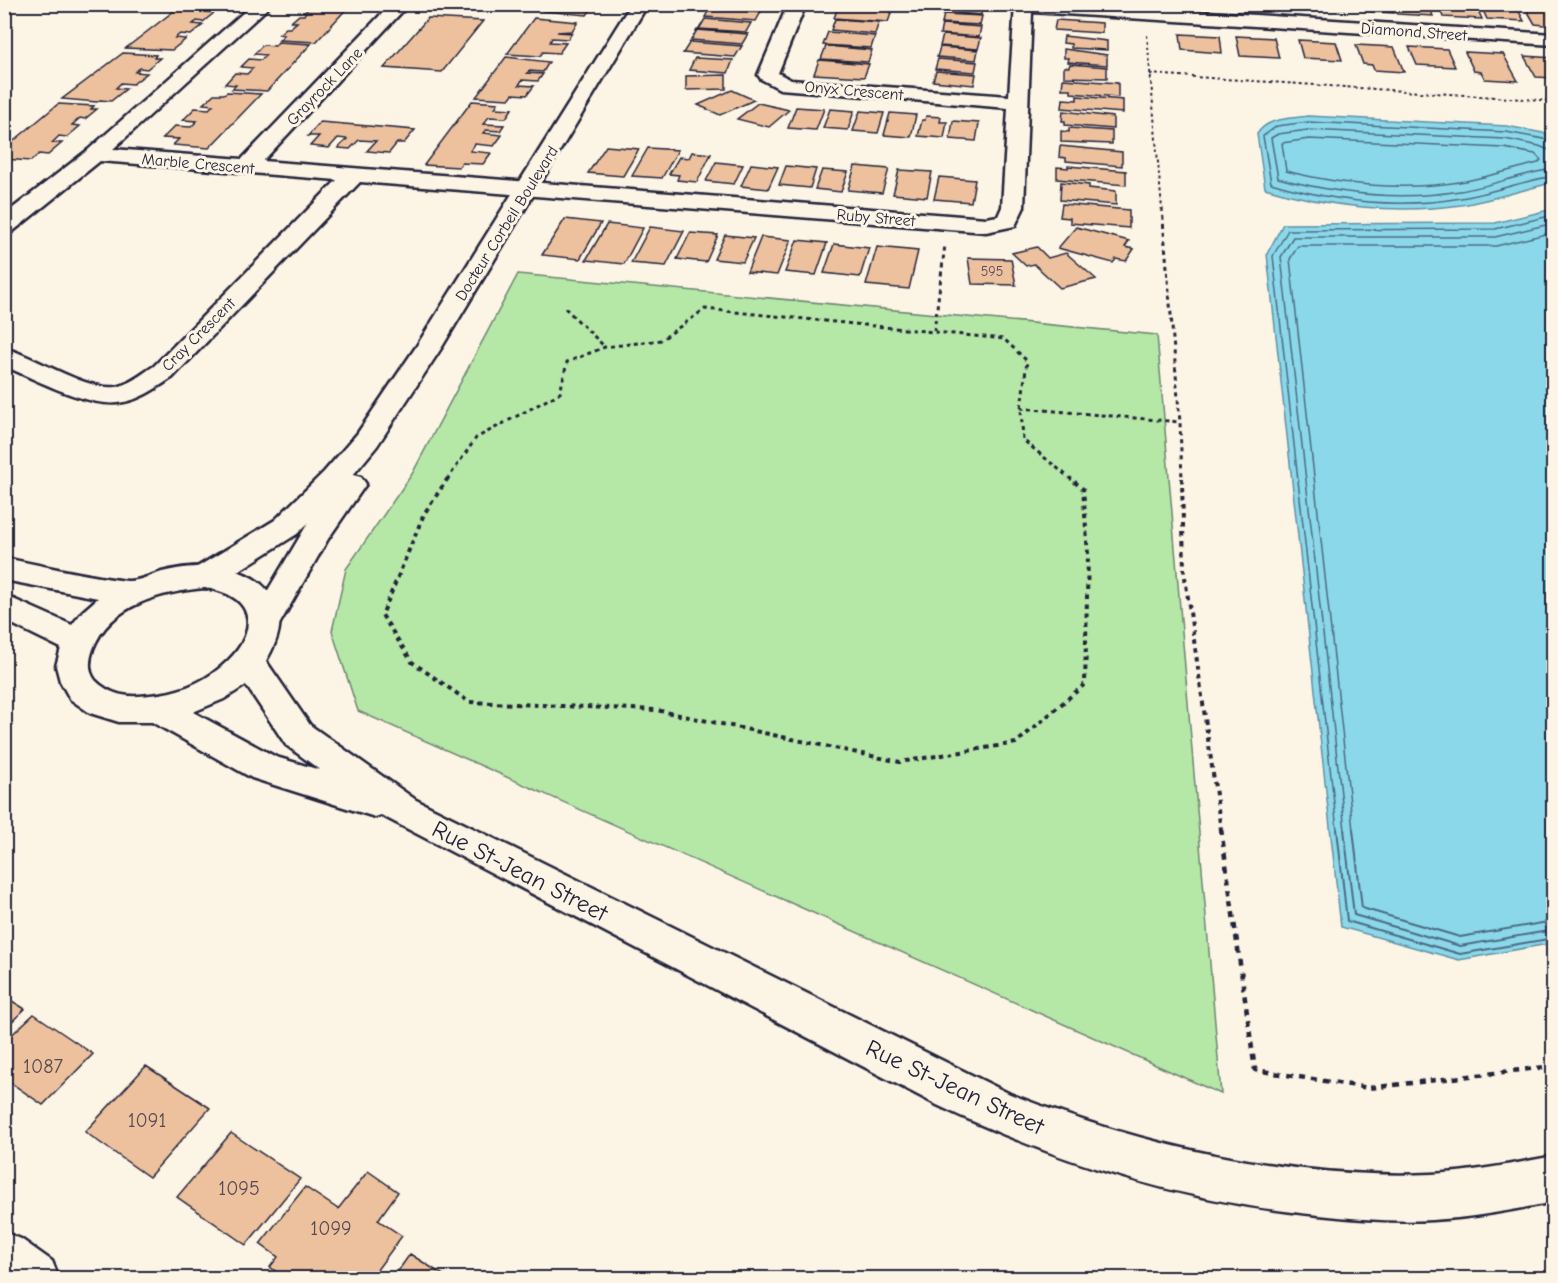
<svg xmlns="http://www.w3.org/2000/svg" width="1558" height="1283" font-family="'Comic Neue',sans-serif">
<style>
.green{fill:#b5e7a7;stroke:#6c8471;stroke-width:1.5}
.water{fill:#8bd8ea;stroke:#618fa4;stroke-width:1.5}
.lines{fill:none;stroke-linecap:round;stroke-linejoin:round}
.shore-far1{stroke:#4c6b81;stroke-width:1.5}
.shore{stroke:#4c6b81;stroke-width:2}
.building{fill:#edc19d;stroke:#22223b;stroke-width:1.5}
.minor-casing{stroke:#22223b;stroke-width:5}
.tertiary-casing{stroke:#22223b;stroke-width:5}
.secondary-casing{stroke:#22223b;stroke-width:5}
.path-far3{stroke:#22223b;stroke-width:2;stroke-dasharray:3 3;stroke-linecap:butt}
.path-far2{stroke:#22223b;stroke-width:3;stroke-dasharray:4 4;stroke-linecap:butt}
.path-far1{stroke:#22223b;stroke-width:4;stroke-dasharray:4.5 4.5;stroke-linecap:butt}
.path{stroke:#22223b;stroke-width:4.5;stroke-dasharray:6 6;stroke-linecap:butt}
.minor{fill:#fcf5e5;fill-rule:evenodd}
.tertiary{fill:#fcf5e5;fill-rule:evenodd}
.secondary{fill:#fcf5e5;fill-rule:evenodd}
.labels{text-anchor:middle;stroke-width:6;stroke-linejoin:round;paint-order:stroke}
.far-number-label{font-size:14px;fill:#554a54}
.far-street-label{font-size:16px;fill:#22223b;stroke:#fcf5e5}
.near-number-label{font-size:20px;fill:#554a54}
.near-street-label{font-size:24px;fill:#22223b;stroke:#fcf5e5}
</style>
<rect width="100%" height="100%" fill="#fcf5e5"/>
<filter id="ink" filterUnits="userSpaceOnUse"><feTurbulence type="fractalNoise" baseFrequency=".0167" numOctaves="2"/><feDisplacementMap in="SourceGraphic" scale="12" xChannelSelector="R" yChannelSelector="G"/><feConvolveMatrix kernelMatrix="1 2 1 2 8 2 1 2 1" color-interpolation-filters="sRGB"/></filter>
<g filter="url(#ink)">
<path class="green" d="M518,274L1157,335L1221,1094L358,711L332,631L346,569L412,474Z"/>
<path class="water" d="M1308,116L1507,126L1548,134C1557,146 1555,168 1551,183C1522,190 1491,200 1461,205C1396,214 1327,207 1265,188L1257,134C1268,117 1289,119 1308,116Z
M1553,209V943L1459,960L1341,927L1267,254L1283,224L1495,223Z"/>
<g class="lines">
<path class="shore-far1" d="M1309,139L1504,148L1535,154L1541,160L1538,163C1514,169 1490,176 1466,181C1406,191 1345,186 1286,171L1282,143Z
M1554,144L1544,139L1506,132L1308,122L1277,126L1263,136L1271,183C1331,201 1398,209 1461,198C1492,193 1522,181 1554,176
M1554,152L1539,146L1505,139L1308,130L1278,134L1271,138L1278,178C1337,194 1400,201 1460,191C1492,186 1522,173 1554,169
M1337,830L1273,256L1288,230L1495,229L1554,215
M1345,830L1281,257L1293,237H1495L1554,223
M1353,830L1290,259L1298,246H1496L1554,232"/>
<path class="shore" d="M1337,829L1347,921L1460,954L1554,938
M1344,829L1354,915L1460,946L1554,930
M1353,829L1362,908L1460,937L1554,921"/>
</g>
<path class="building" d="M310,4H351L316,42L279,40L284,35L279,34L286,28H290L297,22H291L299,15H304Z
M549,4H595L587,15L543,11Z
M720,4H762L759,10L719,7Z
M835,4H891L889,10Z
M947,4H960L982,6L981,15L945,12Z
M1306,4H1343L1344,8L1307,6Z
M1362,4H1391L1394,13L1365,11Z
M1393,4H1428L1433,16L1397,14Z
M1438,4H1475L1482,19L1443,17Z
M1480,4H1515L1524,21L1487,19Z
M1524,5L1554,7V26L1535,24Z
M179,7L211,10L208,12H215L203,22L197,21L193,24L203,25L191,35L180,34L175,38L186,39L172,50L126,48Z
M838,7L892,11L888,22L834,18Z
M710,8L761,12L756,21L705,17Z
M944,14L982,16L980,25L942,23Z
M428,18L483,21L442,72L384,68Z
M534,18L578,22L572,31L557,32L572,33L568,39L552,38L550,42L566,43L559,53L543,52L540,56L507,54Z
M705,19L751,23L746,32L699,29Z
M835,19L879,22L875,34L831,30Z
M1056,20L1102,23V33L1054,30Z
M942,24L981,27L979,37L940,34Z
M697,30L748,34L742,44L691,40Z
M828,32L875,36L871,48L823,45Z
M1180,34L1220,36L1222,53L1182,50Z
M943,35L981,38L978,49L940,46Z
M1064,36L1107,41V50L1071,48V44L1063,43Z
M1236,36L1274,38L1279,58L1240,56Z
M1298,40L1336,42L1342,60L1303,58Z
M278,42L311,44L267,91L232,89L236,85L225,84L235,73L247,74L253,68L241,67L249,59L261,60L266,55L254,54L263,45L275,46Z
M690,42L742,46L735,57L683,53Z
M1356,45L1394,47L1404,72L1374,70L1372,65L1363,64Z
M826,46L872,50L868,62L821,59Z
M940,47L978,50L976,60L937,57Z
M1409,47L1447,49L1455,67L1417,65Z
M1064,49L1107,55V65L1068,62L1069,58H1064Z
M1465,52L1503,54L1518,81L1485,79L1481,72L1474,71Z
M123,53L156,55L154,58H160L147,69L140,68L135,72L147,73L133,84L121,83L116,88L126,89L111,101L100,100L97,102L62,99Z
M1524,56L1554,58V78L1536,77Z
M506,57L549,62L543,72L529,71L527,73L543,74L538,81L522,80L519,85L534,86L527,95L513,94L509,99L476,97Z
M695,58L733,60L728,73L689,70Z
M938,59L977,62L975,72L935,69Z
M819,60L869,64L864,77L814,74Z
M1070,64L1107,67V78L1064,77V67H1069Z
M936,71L976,74L974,85L933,81Z
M726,75V89L686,90V76Z
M1063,79L1118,83V97L1071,93V89H1062Z
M732,90L754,100L720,115L698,105Z
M227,92L261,94L209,148L173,145L179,139L163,138L175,126L191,127L197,121L183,120L195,108L209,109L213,105L203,104L214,94H224Z
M1077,96L1123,100V113L1062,108L1063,99L1077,100Z
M472,101L498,103L495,108L512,109L506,118L489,117L483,124L504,125L500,131L486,130L483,133L502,135L494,146L475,144L470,151L491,153L483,164L462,163L459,167L424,165Z
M758,103L789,110L769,127L737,119Z
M58,104L94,106L91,109H97L85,119L80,118L72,125L80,126L67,137L59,136L52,143H62L48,155L39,154L31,161L4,159V149Z
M796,107L824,109L816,130L788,128Z
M830,109L854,111L848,130L823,128Z
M860,111L884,113L878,133L853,131Z
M1063,111L1113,117V129L1065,125V121H1062Z
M890,113L916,115L911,137L884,135Z
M926,116L941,117L940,122H947L944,138L918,136L922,120H925Z
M953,121L979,123L976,141L950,139Z
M320,122L415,130L404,143H397L389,153L367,151L376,141L359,140L350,149L338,148L347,139L338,138L329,148L310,146L319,136H308Z
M1069,128L1112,131V144L1061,142V131L1069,132Z
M606,146L639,149L623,176L588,173Z
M1060,146L1122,152V166L1066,161V158L1059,157Z
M648,148L678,150L662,178L632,176Z
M692,152L711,154L697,182L677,180L679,175L669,174L679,157L689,158Z
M716,162L743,165L734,184L706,181Z
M751,164L778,167L768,189L741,186Z
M786,166L816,169L810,188L779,185Z
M855,166L889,169L882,193L848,190Z
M1068,166L1126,171V185L1057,179V167L1068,168Z
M822,170L848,172L841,192L815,189Z
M899,170L932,172L927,197L893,194Z
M939,177L975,180L971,202L934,199Z
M1061,182L1089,185V188L1116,191V205L1060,200Z
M1062,204L1129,210V228L1070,223V218L1060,217Z
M565,219L601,223L580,259L542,255Z
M607,224L643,228L624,264L586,260Z
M650,227L684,231L666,266L631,263Z
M1076,227L1129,241L1125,247L1134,249L1126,261L1116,259L1113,263L1058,248Z
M690,233L718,235L706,262L677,259Z
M725,235L754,238L743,262L714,259Z
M761,237L791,240L777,275L747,272Z
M797,240L827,243L816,275L785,272Z
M834,244L869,248L860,277L824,273Z
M877,247L918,251L909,289L866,285Z
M1037,247L1048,258L1066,253L1096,279L1060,288L1034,264L1026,266L1012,253Z
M968,258L1011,259L1016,285L972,284Z
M4,996L25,1009L4,1029Z
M34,1014L93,1054L43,1105L4,1078V1042Z
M146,1066L210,1108L149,1177L85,1132Z
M231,1133L300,1179L246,1245L177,1197Z
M368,1171L398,1192L378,1220L402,1236L371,1278H285L270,1267L278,1257L260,1244L305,1187L338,1209Z
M410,1254L448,1278H393Z"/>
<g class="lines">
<defs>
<path id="minor" d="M253,4H272L113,149L242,159L391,4H409L263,161L986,218L998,216L1002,207L1008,108L780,89L761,79L758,75L788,4H806L778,73L791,80L1009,96L1015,4H1083L1554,34V45L1032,12L1024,207L1015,226L986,232L360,182L172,378C156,388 139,401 118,403C87,407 33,378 4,366V348C35,356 86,391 116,387C129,385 143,373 154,366L337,180L100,161L12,232L4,234V215L88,150Z
M4,1232L21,1239L52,1261L59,1278H4Z"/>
<path id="tertiary" d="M631,4H648L442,347L377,446L353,475L361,477L366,484L328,539L276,630L265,634L254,630L249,622L308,523L297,534L216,585L205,588L194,585L189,577L194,569L275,520L324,472L357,434L416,347Z"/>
<path id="secondary" d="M4,558C45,566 86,576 127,581C137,582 152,575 162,572C197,563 251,562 272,597C286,620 278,640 266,661L310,725L416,800L1010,1094C1140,1145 1291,1180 1432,1174C1473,1172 1513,1164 1554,1156V1202C1513,1210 1473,1218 1432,1220C1395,1222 1357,1219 1319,1215C1184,1202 1060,1163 937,1105L381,815L375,817L252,778L152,722H119L90,713L70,699L60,681L56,666L61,648L4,620V595L72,625L82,612L98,598L4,580ZM205,588C259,595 259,636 221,667C201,684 176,693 150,695C128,698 111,696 95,680C88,671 89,660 93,649C110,604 162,592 205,588ZM246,685L286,745L320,770L276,757L193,712L224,699Z"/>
</defs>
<use href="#minor" class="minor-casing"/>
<use href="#tertiary" class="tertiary-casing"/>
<use href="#secondary" class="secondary-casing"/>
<path class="path-far3" d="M1147,35L1162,209
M1150,74L1554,101"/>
<path class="path-far2" d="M1162,208L1180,422L1182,480
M565,308L605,347
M934,331L945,245
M1021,408L1180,422
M447,480L476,438L560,393L567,362L605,347L661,340L705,309L1004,339L1027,361L1021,408L1023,440L1072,480"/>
<path class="path-far1" d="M448,478L424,514L382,615L412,662L469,702L656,710L900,762L1016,743L1085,684L1088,554L1083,489L1070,478
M1182,478L1184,570L1221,830"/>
<path class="path" d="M1221,829L1255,1070L1369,1088L1554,1066"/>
<use href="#minor" class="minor"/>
<use href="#tertiary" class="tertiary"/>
<use href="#secondary" class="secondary"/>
</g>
</g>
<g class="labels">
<g class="far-number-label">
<text x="992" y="276">595</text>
</g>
<g class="far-street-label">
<text transform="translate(1414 31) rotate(4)" y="6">Diamond Street</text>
<text transform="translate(324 86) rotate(-46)" y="6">Grayrock Lane</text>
<text transform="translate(854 90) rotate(5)" y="6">Onyx Crescent</text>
<text transform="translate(198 163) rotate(5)" y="6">Marble Crescent</text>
<text transform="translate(876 217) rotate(5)" y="6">Ruby Street</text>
<text transform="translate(506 223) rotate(-58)" y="6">Docteur Corbeil Boulevard</text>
<text transform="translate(198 334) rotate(-45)" y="6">Cray Crescent</text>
</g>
<g class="near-number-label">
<text x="43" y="1073">1087</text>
<text x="147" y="1127">1091</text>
<text x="239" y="1195">1095</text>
<text x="331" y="1235">1099</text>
</g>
<g class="near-street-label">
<text transform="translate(520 871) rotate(27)" y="8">Rue St-Jean Street</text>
<text transform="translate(955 1087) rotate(25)" y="8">Rue St-Jean Street</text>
</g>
</g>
<rect width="1558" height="1283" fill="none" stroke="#fcf5e5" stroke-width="24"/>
<rect x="12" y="12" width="1534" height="1259" fill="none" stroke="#22223b" stroke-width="2" filter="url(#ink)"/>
</svg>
